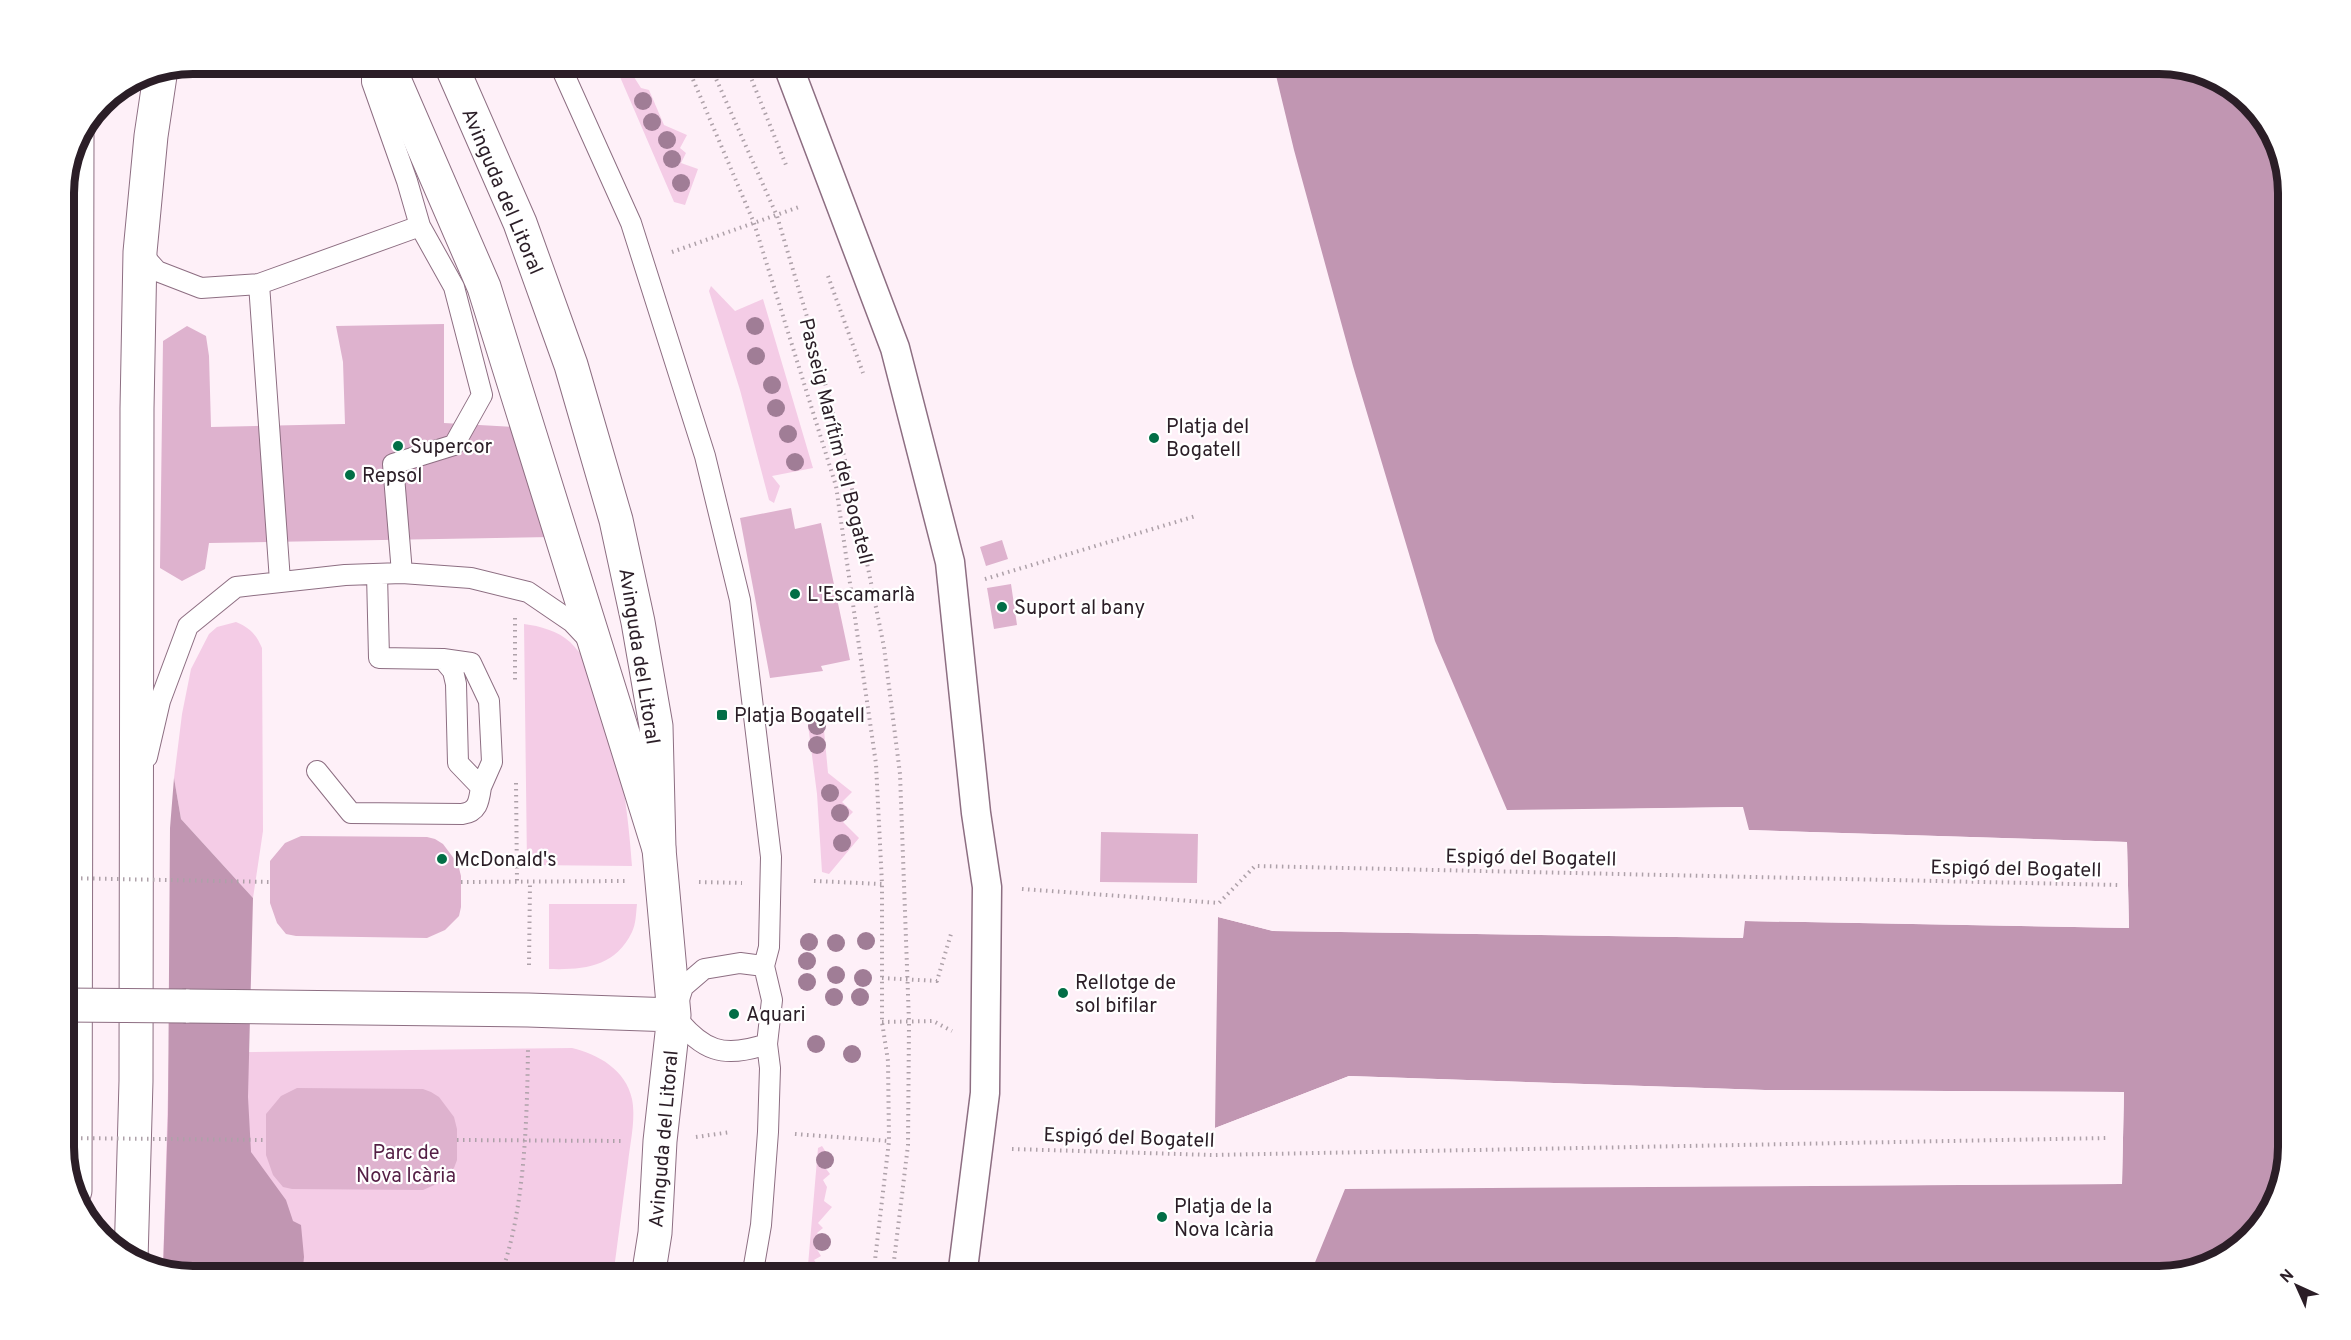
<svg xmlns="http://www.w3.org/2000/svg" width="2351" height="1340" font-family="Overpass,sans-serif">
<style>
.green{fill:#f4cce6}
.water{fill:#c196b2}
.pier{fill:#fef0f8}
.building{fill:#deb2ce}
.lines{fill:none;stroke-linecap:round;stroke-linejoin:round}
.service-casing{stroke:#8d6e82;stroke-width:22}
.pedestrian-casing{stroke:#8d6e82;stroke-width:31}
.secondary-casing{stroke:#8d6e82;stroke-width:35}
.trunk-casing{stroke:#8d6e82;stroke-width:35}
.path{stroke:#aea1a9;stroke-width:4;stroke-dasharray:1.5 4.5;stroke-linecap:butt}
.service{stroke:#fff;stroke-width:20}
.pedestrian{stroke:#fff;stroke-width:28}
.secondary{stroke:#fff;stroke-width:33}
.trunk{stroke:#fff;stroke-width:33}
.secondary-bridge-casing{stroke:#8d6e82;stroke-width:35;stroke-linecap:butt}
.path-bridge{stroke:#aea1a9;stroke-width:4;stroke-dasharray:1.5 4.5;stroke-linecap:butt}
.secondary-bridge{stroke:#fff;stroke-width:33}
.tree{fill:#a07d96}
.poi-dot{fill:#026e46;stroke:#fff;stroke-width:2}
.labels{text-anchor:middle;stroke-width:4.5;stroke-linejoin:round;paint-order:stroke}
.street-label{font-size:20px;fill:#2b1e27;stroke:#fff}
.poi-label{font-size:20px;fill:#2b1e27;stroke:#fff;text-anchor:start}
.park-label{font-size:20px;fill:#541f45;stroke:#fff}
.rim{fill:none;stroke:#2b1e27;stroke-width:8}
</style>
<rect width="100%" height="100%" fill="#fef0f8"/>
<path class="green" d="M614,63H625L641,88L649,90L664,125L687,135L680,148L686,153L681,163L698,169L685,205L674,202Z
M711,286L735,311L763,299L813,468L772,476L780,486L774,503L769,500L740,390L709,291Z
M236,622C250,628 256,634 262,648L263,831L253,898L181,819L174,778L182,714L191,669L209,634L217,627Z
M524,624C540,626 558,631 570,642C614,683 628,808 632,866L527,865Z
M813,711L823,719L828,773L852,792L842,802L853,812L843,822L859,838L829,874L822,872L817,794L807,717Z
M549,904H637C636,913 636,924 632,932C615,967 584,970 549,969Z
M572,1048C598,1054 626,1070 632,1099C636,1119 630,1143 628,1163C623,1201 618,1239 613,1277H193L163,1269L169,1053Z
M822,1146L831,1160L824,1166L830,1174L823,1180L827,1187L824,1201L832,1207L818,1223L823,1228L817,1233L824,1240L815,1246L821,1256L814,1260L821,1269L813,1277H807L818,1148Z"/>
<path class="water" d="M1273,63H2158L2223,80L2270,128L2288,185V1148L2271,1212L2223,1259L2159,1277H1309L1345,1189L2122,1184L2124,1092L1765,1090L1349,1076L1215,1128L1218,917L1273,931L1743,938L1744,921L2129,928L2127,842L1748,830L1742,807L1507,810L1435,641L1353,366L1294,150Z
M174,778L181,819L253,898L248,1097L251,1152L286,1200L293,1221L301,1225L304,1257L302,1277H193L163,1269L168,1115L170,828Z"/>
<path class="pier" d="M1743,807L1749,830L2127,842L2129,928L1745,921L1743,938L1273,931L1218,917V914L1274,928L1740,935L1741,920L1744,918L2126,925L2124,845L1748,833L1746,831L1740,810L1507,813L1504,811Z
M1349,1076L1765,1090L2124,1092L2122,1184L1342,1188L1345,1186L2119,1181L2121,1095L1765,1093L1349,1079L1214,1131L1215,1128Z"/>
<path class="building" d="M444,324V423L514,427L551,537L209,543L205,569L182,581L160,568L163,341L187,326L206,336L209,356L211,427L345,424L343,362L336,326Z
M791,508L795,529L821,523L850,660L821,666L823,671L770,678L740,518Z
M1002,540L1008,559L986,566L980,547Z
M1011,584L1017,625L994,629L987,588Z
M1101,832L1198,834L1197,883L1100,882Z
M301,836L427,837L435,839L443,844L458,864L461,876V907L459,916L445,930L427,938L296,936L286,934L277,923L270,903V861L285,843Z
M297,1088L423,1089L431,1092L439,1097L454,1117L457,1129V1160L454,1168L441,1182L423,1190L292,1189L283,1187L273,1175L266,1155V1114L281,1096Z"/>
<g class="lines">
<defs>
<path id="service" d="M372,63V82L407,181L420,226L454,287L482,395L454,445L393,464L402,573
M559,63L631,223L705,456L740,600L771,857L769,947L764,966L772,1000L767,1044L770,1068L768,1132L761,1225L752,1277
M140,252L157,271L201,288L259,284L420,226
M259,284L280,581
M443,659L471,663L489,701L492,762L481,787
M147,757L160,701L188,626L236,587L345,575L402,573L471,578L528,592L572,622L588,639
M317,771L351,813L462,814C478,812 479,801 481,787L458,763L456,684L453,671L443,659L379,658L377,574
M764,966L740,963L704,969L683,987L674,1015C702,1051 723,1059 767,1044"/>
<path id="pedestrian" d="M787,63L895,348L950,562L976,813L987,887L985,1093L962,1277"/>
<path id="secondary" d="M450,63L520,223L571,365L616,520L638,622L656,726L659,849L674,1015L660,1141L655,1233L648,1277
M186,1006L528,1010L674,1015"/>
<path id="trunk" d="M387,63L484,287L659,849
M75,1191L77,136
M131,1260L136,1081L137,409L140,252L151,136L161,69"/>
</defs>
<use href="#service" class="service-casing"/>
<use href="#pedestrian" class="pedestrian-casing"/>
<use href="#secondary" class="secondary-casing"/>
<use href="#trunk" class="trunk-casing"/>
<path class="path" d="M686,63L754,223L836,486L876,764L882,884V1022L888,1061L889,1141L873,1277
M709,63L777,216L813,337L850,479L884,647L900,774L909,1022L908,1145L892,1277
M745,63L786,165
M672,252L802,206
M828,276L863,373
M985,579L1196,516
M515,618V683
M516,783L517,882
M814,881L882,884
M461,882L625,881
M699,882L742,883
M1022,889L1219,903L1255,866L2118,885
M529,965L530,882
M882,978L937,981L951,934
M882,1022L933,1021L952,1031
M795,1134L889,1141
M696,1137L731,1132
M457,1140L624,1141
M1012,1149L1212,1155L2107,1138
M500,1277C525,1211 527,1119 528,1048"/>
<use href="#service" class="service"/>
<use href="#pedestrian" class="pedestrian"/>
<use href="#secondary" class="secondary"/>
<use href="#trunk" class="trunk"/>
<defs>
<path id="secondary-bridge" d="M63,1005L186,1006"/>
</defs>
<use href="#secondary-bridge" class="secondary-bridge-casing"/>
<path class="path-bridge" d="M63,878L270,882
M63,1138L266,1140"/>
<use href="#secondary-bridge" class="secondary-bridge"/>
</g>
<g class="tree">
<circle cx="643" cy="101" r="9"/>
<circle cx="652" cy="122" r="9"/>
<circle cx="667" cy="140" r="9"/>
<circle cx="672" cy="159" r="9"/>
<circle cx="681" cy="183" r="9"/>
<circle cx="755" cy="326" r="9"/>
<circle cx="756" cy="356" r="9"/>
<circle cx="772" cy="385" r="9"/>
<circle cx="776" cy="408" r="9"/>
<circle cx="788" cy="434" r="9"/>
<circle cx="795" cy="462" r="9"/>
<circle cx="817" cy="726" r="9"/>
<circle cx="817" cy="745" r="9"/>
<circle cx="830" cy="793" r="9"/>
<circle cx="840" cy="813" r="9"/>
<circle cx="842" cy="843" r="9"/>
<circle cx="866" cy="941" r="9"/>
<circle cx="809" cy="942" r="9"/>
<circle cx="836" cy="943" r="9"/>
<circle cx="807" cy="961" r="9"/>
<circle cx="836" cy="975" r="9"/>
<circle cx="863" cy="978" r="9"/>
<circle cx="807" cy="982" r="9"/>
<circle cx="834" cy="997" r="9"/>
<circle cx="860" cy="997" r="9"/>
<circle cx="816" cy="1044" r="9"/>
<circle cx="852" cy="1054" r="9"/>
<circle cx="825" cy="1160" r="9"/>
<circle cx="822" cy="1242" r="9"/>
</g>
<g class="poi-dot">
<circle cx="1154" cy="438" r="6"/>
<circle cx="398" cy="446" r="6"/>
<circle cx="350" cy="475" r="6"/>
<circle cx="795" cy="594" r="6"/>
<circle cx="1002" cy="607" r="6"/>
<rect x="716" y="709" width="12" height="12" rx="3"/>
<circle cx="442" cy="859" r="6"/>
<circle cx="1063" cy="993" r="6"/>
<circle cx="734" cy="1014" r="6"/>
<circle cx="1162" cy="1217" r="6"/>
</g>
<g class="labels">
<g class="street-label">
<text transform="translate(503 191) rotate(67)" y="7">Avinguda del Litoral</text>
<text transform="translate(837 441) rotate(76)" y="7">Passeig Marítim del Bogatell</text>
<text transform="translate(640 656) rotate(81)" y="7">Avinguda del Litoral</text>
<text transform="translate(1531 857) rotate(1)" y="7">Espigó del Bogatell</text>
<text transform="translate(2016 868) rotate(1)" y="7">Espigó del Bogatell</text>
<text transform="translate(1129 1137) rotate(2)" y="7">Espigó del Bogatell</text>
<text transform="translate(663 1139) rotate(-85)" y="7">Avinguda del Litoral</text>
</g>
<g class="poi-label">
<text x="1166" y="433">Platja del<tspan x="1166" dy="23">Bogatell</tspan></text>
<text x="410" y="453">Supercor</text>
<text x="362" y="482">Repsol</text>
<text x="807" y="601">L'Escamarlà</text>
<text x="1014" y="614">Suport al bany</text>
<text x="734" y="722">Platja Bogatell</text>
<text x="454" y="866">McDonald's</text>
<text x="1075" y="989">Rellotge de<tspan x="1075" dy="23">sol bifilar</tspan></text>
<text x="746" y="1021">Aquari</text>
<text x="1174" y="1213">Platja de la<tspan x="1174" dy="23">Nova Icària</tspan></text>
</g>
<g class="park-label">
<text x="406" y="1159">Parc de<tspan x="406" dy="23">Nova Icària</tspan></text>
</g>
</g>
<path d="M0 0H2351V1340H0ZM193 74H2159A119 119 0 0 1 2278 193V1147A119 119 0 0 1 2159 1266H193A119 119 0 0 1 74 1147V193A119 119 0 0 1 193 74Z" fill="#fff" fill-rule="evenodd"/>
<path class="rim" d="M193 74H2159A119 119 0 0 1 2278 193V1147A119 119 0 0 1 2159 1266H193A119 119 0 0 1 74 1147V193A119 119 0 0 1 193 74Z"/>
<g transform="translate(2297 1286) rotate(315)" stroke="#ffffff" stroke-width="4.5" paint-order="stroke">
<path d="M0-4.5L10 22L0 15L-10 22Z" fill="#2b1e27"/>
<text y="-9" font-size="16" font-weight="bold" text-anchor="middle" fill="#2b1e27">N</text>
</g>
</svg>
